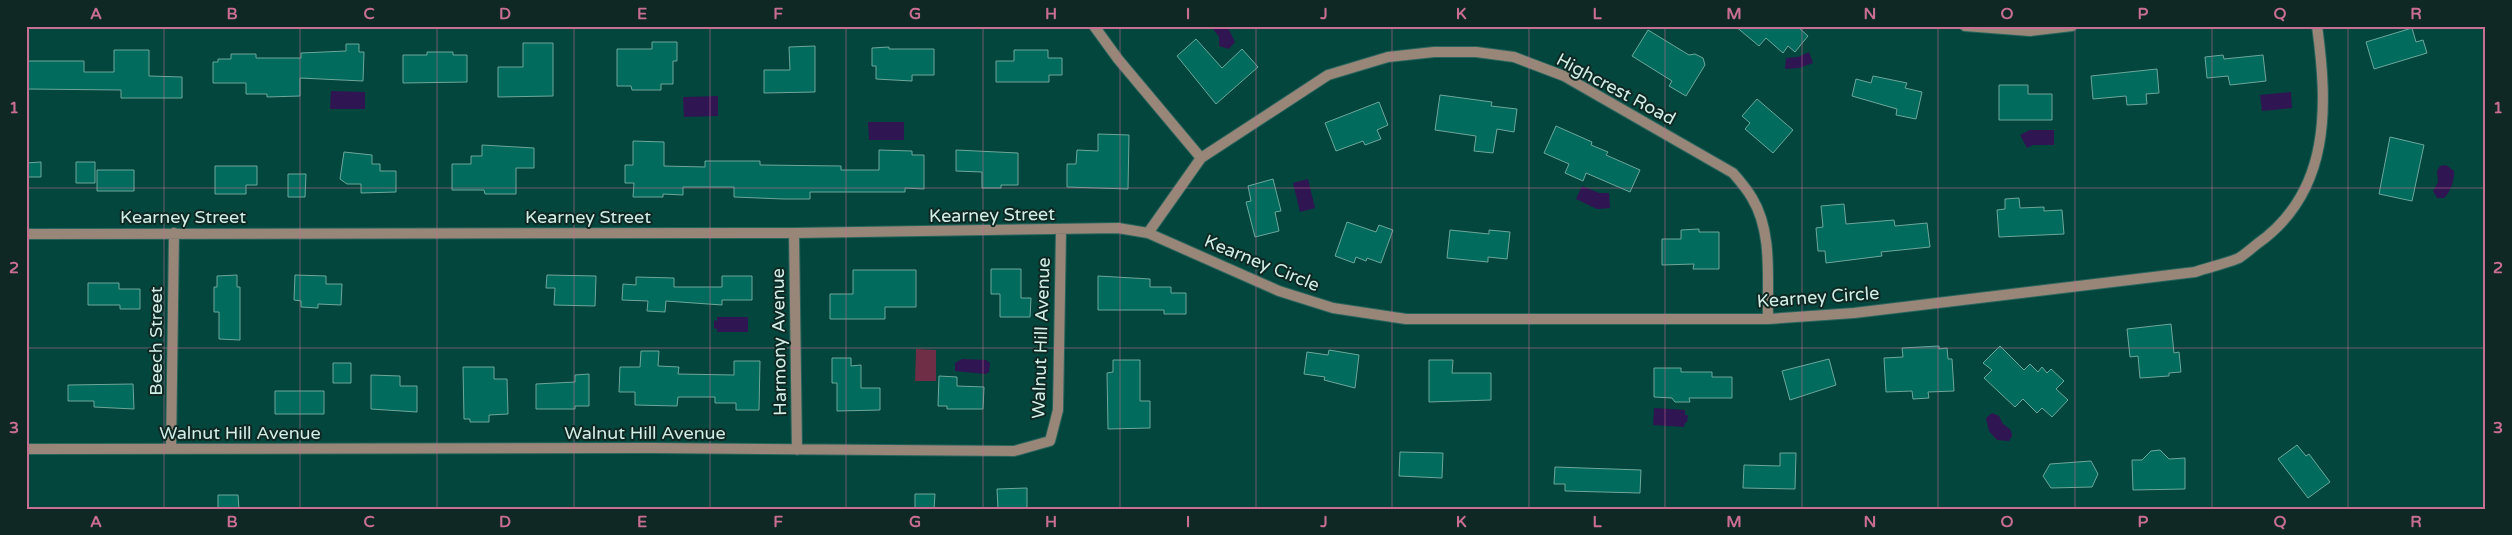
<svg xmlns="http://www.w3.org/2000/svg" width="2512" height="535" font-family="'Varela Round',sans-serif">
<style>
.green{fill:#702d46}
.water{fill:#301553}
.building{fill:#016b5d;stroke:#6ea79b}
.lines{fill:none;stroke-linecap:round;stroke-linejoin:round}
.street-casing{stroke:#28645c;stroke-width:12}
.street{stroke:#988679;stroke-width:10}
.grid{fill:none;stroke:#c86e93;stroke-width:1;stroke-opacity:0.55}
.labels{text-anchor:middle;stroke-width:4;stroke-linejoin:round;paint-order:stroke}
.street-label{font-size:18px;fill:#d1eee7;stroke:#102823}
.neatline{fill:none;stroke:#c86e93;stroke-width:2}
.grid-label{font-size:16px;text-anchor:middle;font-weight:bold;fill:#c86e93}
</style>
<rect width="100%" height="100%" fill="#03463d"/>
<path class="green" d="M916,349L936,350V381H915Z"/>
<path class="water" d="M1211,26H1227L1235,42L1229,49L1219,46V37Z
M1809,52L1813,63L1799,68L1785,69L1786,58L1798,57Z
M331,91L365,92V109H330Z
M2291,92L2292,108L2262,111L2260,95Z
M718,96V116L684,117L683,97Z
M868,122H904V140H869Z
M2030,130H2054V145H2033L2027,148L2020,135Z
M2446,165L2454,171C2455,179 2450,193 2444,198H2437L2433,191L2438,182L2437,171L2440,166Z
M1308,179L1315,208L1300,212L1293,183Z
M1582,186L1599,193H1609L1610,208L1597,209L1576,199Z
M717,317H748V332H717V329L714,328V320L717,321Z
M962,359L986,360L990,363L989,372L986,374L955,371V363Z
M1654,408L1685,410V415H1688L1687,422L1685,423L1684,427L1653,425Z
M1992,413L1999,416L2003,424L2011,430L2012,436L2009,441L1997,440L1989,431L1986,418Z"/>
<path class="building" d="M1735,26H1797L1808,36L1795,52L1788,46L1783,53L1766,38L1759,46Z
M2412,28L2416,42L2423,40L2427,53L2374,69L2366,42Z
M1648,30L1689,55L1695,54L1703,58L1705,65L1686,96L1669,86L1672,81L1632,56Z
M1196,39L1222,68L1242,49L1258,67L1216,104L1177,56Z
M652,42H677V61H673V84H661V90H632L631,86H617V49H652Z
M523,43H553V96L498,97V67H523Z
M346,44H359V52H364L363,81L300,78V96L267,97V94H246V83H213V62H218V59H231V54H256V58H301V53L346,51Z
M815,46V92L764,93V70H790L789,47Z
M889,47V49H934V75H912V81L876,79V66H872V48Z
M114,50H149V76L182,77V98H121V90L26,89V61H84V72H114Z
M1014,50H1048V58H1062V75H1049V82H996V61H1014Z
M427,52H453V55H467V82L403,83V55H427Z
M2223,55L2224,59L2263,55L2266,81L2230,85L2228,76L2207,78L2205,57Z
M2157,69L2159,93L2146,94L2147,104L2127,105L2126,96L2093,99L2091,76Z
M1873,76L1907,83L1905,88L1922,92L1916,119L1896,115L1897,109L1852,96L1856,79L1871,83Z
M1999,85H2028V94H2052V120H1999Z
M1440,95L1492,102L1491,106L1517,109L1514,132L1497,129L1493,153L1474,151L1476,136L1435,130Z
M1757,99L1793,130L1773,153L1745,129L1750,123L1742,116Z
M1379,102L1388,125L1377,130L1381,139L1365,145L1363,141L1336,151L1325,123Z
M1556,126L1592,142L1591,145L1608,152L1606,155L1640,170L1630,192L1586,173L1583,181L1565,173L1569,164L1544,153Z
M1098,134L1129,135L1128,189L1067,187V164H1076L1077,150L1098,151Z
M2390,137L2424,145L2412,201L2379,194Z
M633,141L664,142V166L705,167V161H760V165L841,166V170H879V150L912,151V155H924V189L905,188V192H810V199H783L734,197V187H683V195L663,194V197H633L634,183H625V165H633Z
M482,145L534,148V168H516V194H485L484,190H452V164H471V156H482Z
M956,150L1018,153V185H1001V188H982V172L956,171Z
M344,152L372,155V164H380V171H396V192L361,193V184H347L340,179Z
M41,162V177H26V163Z
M76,162H95V183H76Z
M215,166H257V185H246V194H215Z
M97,170H134V191H97Z
M288,174H306L305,197H288Z
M1273,179L1281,211L1275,212L1279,231L1255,237L1246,202L1251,201L1248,186Z
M2019,198L2020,208L2044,207V211L2062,210L2064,234L1999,237L1997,210L2005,209V199Z
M1844,204L1846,224L1894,220L1895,226L1927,223L1930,247L1881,252L1882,256L1826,263L1825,251H1818L1816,228L1823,227L1821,206Z
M1347,222L1376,232L1379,225L1393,230L1381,263L1367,258L1366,261L1356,257L1354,263L1335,256Z
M1699,229V232H1719V269H1693L1694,264L1662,265V239H1681V230Z
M1450,230L1489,234V230L1510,232L1507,259L1488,257V262L1447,258Z
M991,269H1021V298H1031L1030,317H1000V294H991Z
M853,270H916V307H885V319H830V294H853Z
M237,275V287H240V340L219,339V312H214V287H217V276Z
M295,275L326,276V284H342L341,305L318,304V308L301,307V301L294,300Z
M547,275L596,276L595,306L554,305L555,288H546Z
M722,276H752V300H722V305L666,301L665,312L647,311L648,301L622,300L623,284L636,285V277L674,278V287H722Z
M1098,276L1150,279V287H1171V293H1186V314H1164V310H1098Z
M88,283H119V289H140V309H120V305H88Z
M2171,324L2174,353L2179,352L2181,372L2169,373V376L2140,378L2138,356L2130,357L2127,329Z
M1939,346V349L1947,348L1948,359H1952L1954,391L1928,392L1929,398L1913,399L1912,391L1886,392L1884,358L1903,357L1902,348Z
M2000,346L2024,370L2030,364L2038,372L2042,367L2047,373L2051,369L2064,381L2056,389L2068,400L2052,417L2042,408L2037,413L2023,399L2015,407L1984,378L1992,370L1983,363Z
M1329,350L1359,355L1355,388L1324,380L1325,377L1304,374L1307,352L1328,355Z
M641,351H659L658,366L679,367L678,374L734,375V361H760L759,410H736V403H715V397H678L677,406L635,405V392H619L620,367H640Z
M832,358H851V366L861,365V388H880V410L837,411V383H832Z
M1829,359L1836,385L1790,400L1782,371Z
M1113,360H1140V401H1150V428L1108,429L1107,373L1113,372Z
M1429,360H1453L1452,373H1491V400L1429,402Z
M333,363H351V383H333Z
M463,367H494V379H507L508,414L489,415V422H470V419H464Z
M1654,368H1681V372H1712V377H1732V398H1689L1690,402H1675L1672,398L1654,397Z
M589,374V406H575V409H536V384L575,382V375Z
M371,375L400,376V386H417V412L371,409Z
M939,376L957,377V386L984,387L983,409H947V406H938Z
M133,384L134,409L94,407V401H68V385Z
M275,391H324V414H275Z
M2297,445L2306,456L2309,454L2330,482L2308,498L2278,459Z
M2160,450L2169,459L2185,458V489L2133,490L2132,460H2142L2151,451Z
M1400,452L1443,453L1442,478L1399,476Z
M1780,453H1796L1795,489L1743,488L1744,465L1780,466Z
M2091,461L2098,474L2092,487L2051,488L2043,476L2050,464Z
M1555,467L1641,470L1640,493L1565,491V484H1554Z
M1027,488V509H998L997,489Z
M915,494H935L934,509H915Z
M218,495H238L239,509H218Z"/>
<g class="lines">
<defs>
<path id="street" d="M1094,26L1118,59L1201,158
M1965,26L2030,31L2072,26
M794,233L797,450
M1148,233L1201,158L1328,75L1388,57L1434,52H1476L1514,57L1564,76L1733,173C1740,181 1747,189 1752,198C1773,232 1767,280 1768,319
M26,234L794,233L1118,228L1148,233L1279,291L1333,308L1406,319H1768L1854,313L2195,272C2209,267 2225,264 2239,258C2245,254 2251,249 2257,244C2331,192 2328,107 2317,26
M26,449L652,448L1014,451L1050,441L1058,410L1061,230
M171,449L174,233"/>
</defs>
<use href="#street" class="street-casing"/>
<use href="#street" class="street"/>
</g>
<path class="grid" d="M164,26V509M300,26V509M437,26V509M574,26V509M710,26V509M846,26V509M983,26V509M1120,26V509M1256,26V509M1392,26V509M1529,26V509M1665,26V509M1802,26V509M1938,26V509M2075,26V509M2212,26V509M2348,26V509M26,188H2486M26,348H2486"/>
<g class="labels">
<g class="street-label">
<text transform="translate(1616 89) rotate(28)" y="6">Highcrest Road</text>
<text transform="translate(992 215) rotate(-1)" y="6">Kearney Street</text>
<text x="183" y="223">Kearney Street</text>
<text x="588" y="223">Kearney Street</text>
<text transform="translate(1262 263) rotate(22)" y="6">Kearney Circle</text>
<text transform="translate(1818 297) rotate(-4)" y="6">Kearney Circle</text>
<text transform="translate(1041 338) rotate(-88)" y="6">Walnut Hill Avenue</text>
<text transform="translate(156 341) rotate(-90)" y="6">Beech Street</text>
<text transform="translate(779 342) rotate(-91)" y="6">Harmony Avenue</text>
<text x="240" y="439">Walnut Hill Avenue</text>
<text x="645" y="439">Walnut Hill Avenue</text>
</g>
</g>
<rect width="2512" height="535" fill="none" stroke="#102823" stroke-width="55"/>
<rect x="28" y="28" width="2456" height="480" class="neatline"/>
<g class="grid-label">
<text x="96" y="19">A</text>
<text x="232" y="19">B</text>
<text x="369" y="19">C</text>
<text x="505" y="19">D</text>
<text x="642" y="19">E</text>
<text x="778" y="19">F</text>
<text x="915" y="19">G</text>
<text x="1051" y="19">H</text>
<text x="1188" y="19">I</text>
<text x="1324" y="19">J</text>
<text x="1461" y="19">K</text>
<text x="1597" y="19">L</text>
<text x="1734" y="19">M</text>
<text x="1870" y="19">N</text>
<text x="2007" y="19">O</text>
<text x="2143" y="19">P</text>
<text x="2280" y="19">Q</text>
<text x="2416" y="19">R</text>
<text x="14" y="113">1</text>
<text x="2498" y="113">1</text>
<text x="14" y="273">2</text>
<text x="2498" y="273">2</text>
<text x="14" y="433">3</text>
<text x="2498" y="433">3</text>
<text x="96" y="527">A</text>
<text x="232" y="527">B</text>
<text x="369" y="527">C</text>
<text x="505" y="527">D</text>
<text x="642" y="527">E</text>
<text x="778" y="527">F</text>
<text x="915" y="527">G</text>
<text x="1051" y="527">H</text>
<text x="1188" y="527">I</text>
<text x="1324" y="527">J</text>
<text x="1461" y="527">K</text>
<text x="1597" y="527">L</text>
<text x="1734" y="527">M</text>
<text x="1870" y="527">N</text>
<text x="2007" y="527">O</text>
<text x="2143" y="527">P</text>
<text x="2280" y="527">Q</text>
<text x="2416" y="527">R</text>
</g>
</svg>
